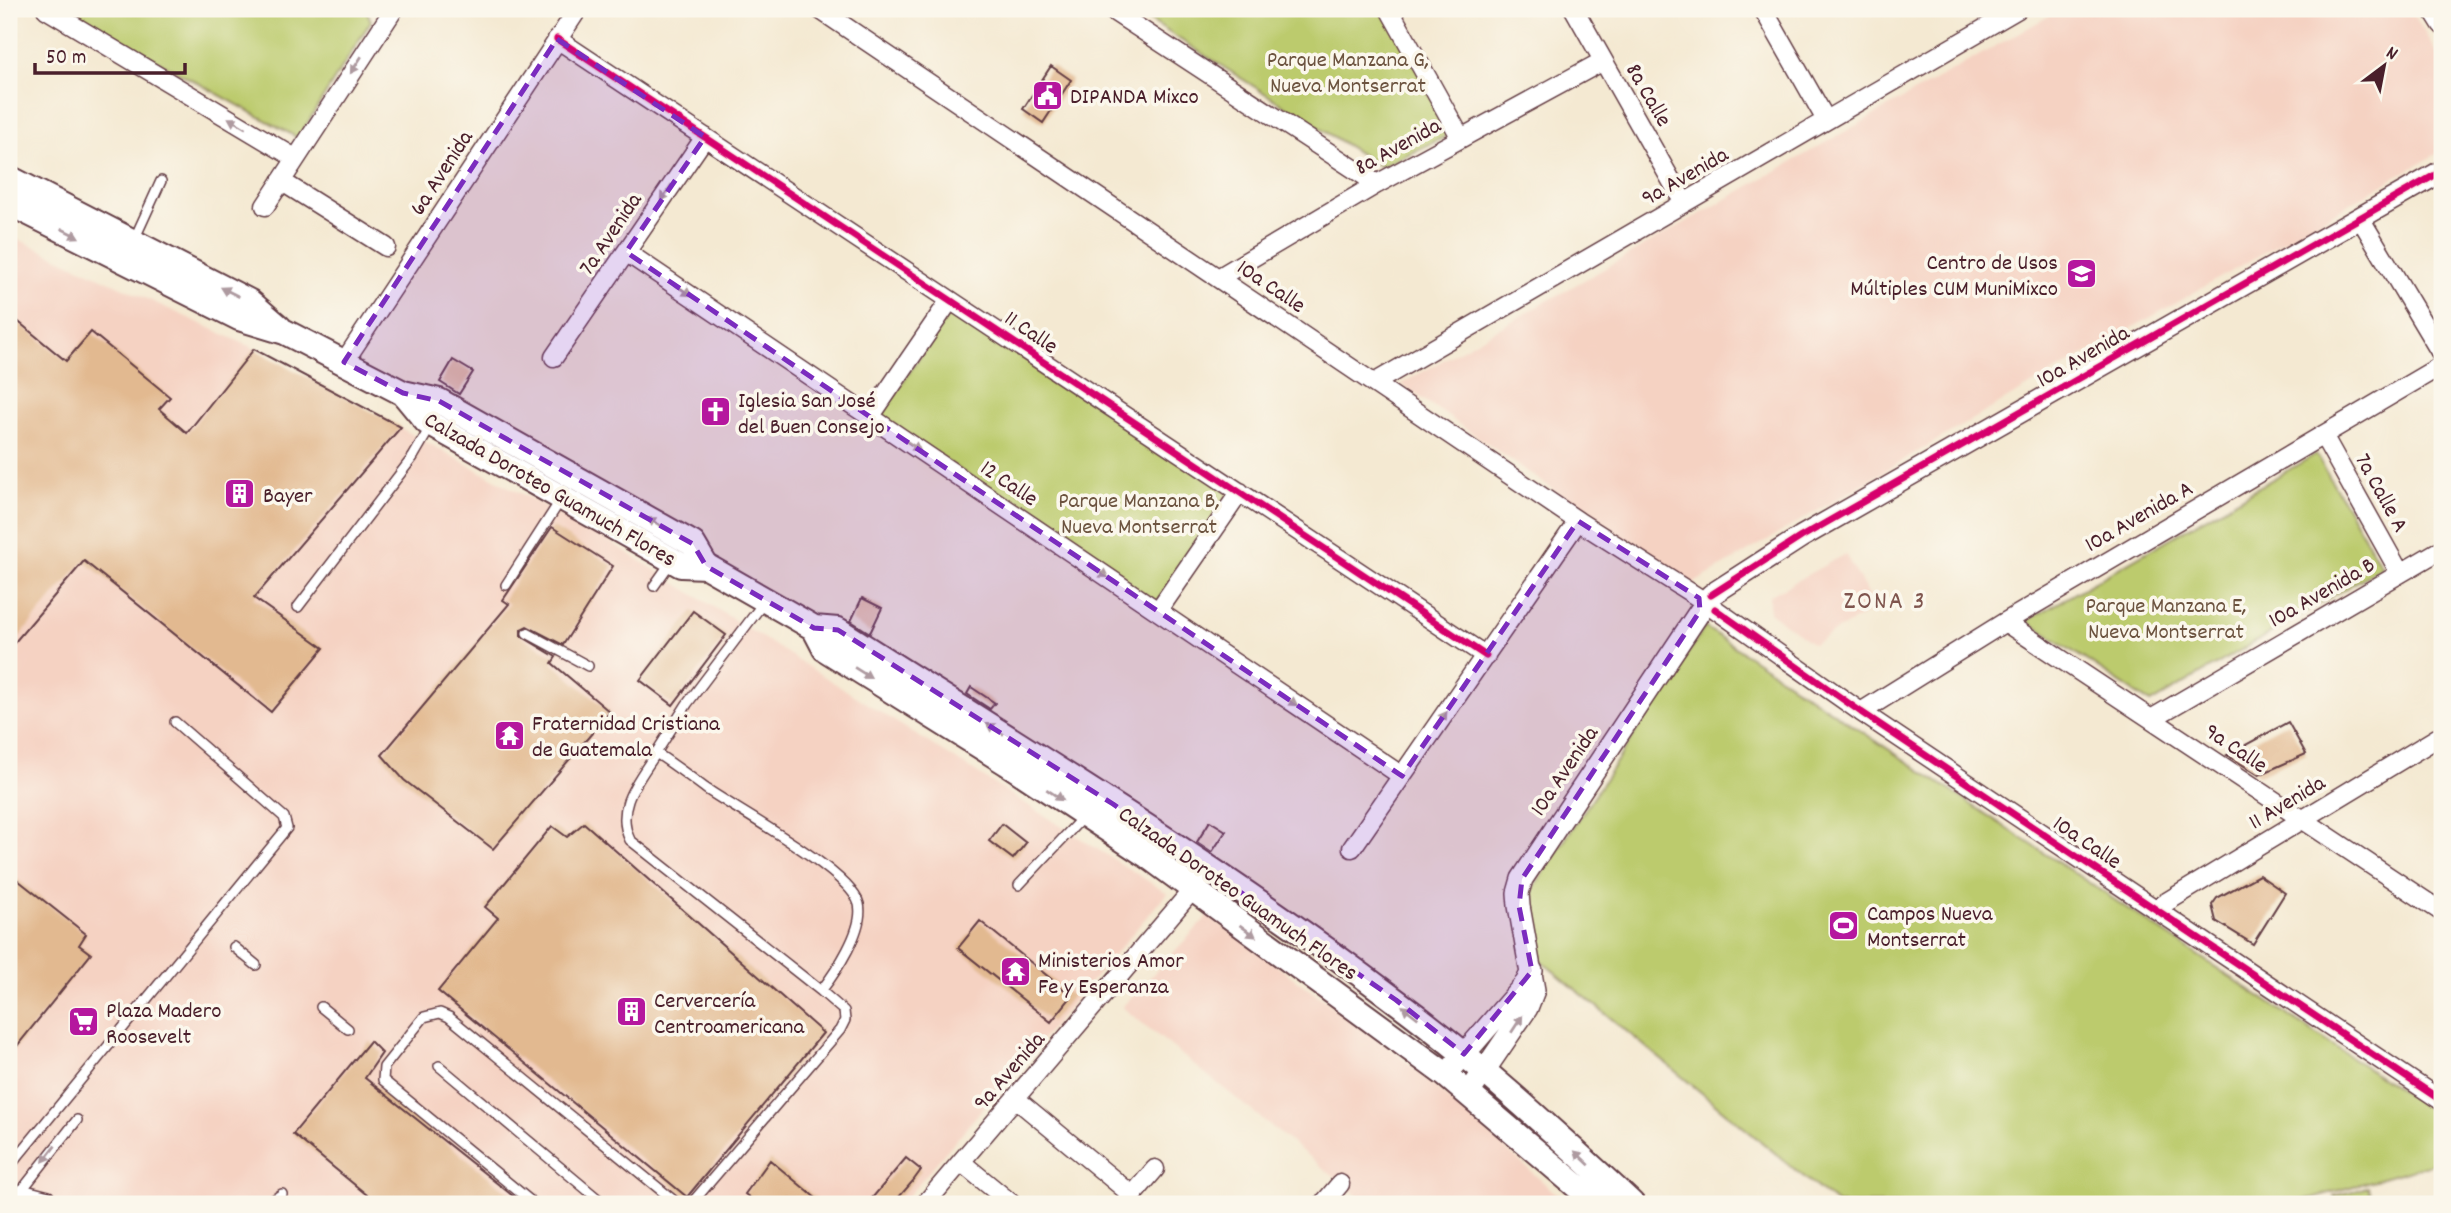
<svg xmlns="http://www.w3.org/2000/svg" width="2451" height="1213" font-family="Dekko,sans-serif">
<style>
.built{fill:#f5d2c2}
.green{fill:#bccb6d;stroke:#83754c;stroke-width:2}
.building{fill:#e2b990}
.lines{fill:none;stroke-linecap:round;stroke-linejoin:round}
.service-casing{stroke:#643d44;stroke-width:12}
.minor-casing{stroke:#643d44;stroke-width:21}
.tertiary-casing{stroke:#643d44;stroke-width:24}
.secondary-casing{stroke:#643d44;stroke-width:28}
.service{stroke:#fff;stroke-width:9}
.minor{stroke:#fff;stroke-width:18}
.tertiary{stroke:#fff;stroke-width:21}
.secondary{stroke:#fff;stroke-width:24}
.cycleway-casing{stroke:#fbf7ec;stroke-width:11}
.cycleway{stroke:#d6006c;stroke-width:7}
.oneway{fill:#ae9aa0}
.marked{fill:#7b2cbf;fill-opacity:0.2;stroke:#7b2cbf;stroke-width:5;stroke-dasharray:14 9;stroke-linejoin:round}
.labels{text-anchor:middle;stroke-width:7;stroke-linejoin:round;paint-order:stroke}
.park-label{font-size:23px;fill:#6c533f;stroke:#fbf7ec}
.street-label{font-size:23px;fill:#4a1f2b;stroke:#fbf7ec}
.poi-label{font-size:23px;fill:#4a1f2b;stroke:#fbf7ec;text-anchor:start}
.quarter-label{font-size:26px;letter-spacing:2px;fill:#7f554e;stroke:#fbf7ec}
</style>
<rect width="100%" height="100%" fill="#fbf7ec"/>
<filter id="ink" filterUnits="userSpaceOnUse"><feTurbulence type="fractalNoise" baseFrequency=".0143" numOctaves="2"/><feDisplacementMap in="SourceGraphic" scale="14" xChannelSelector="R" yChannelSelector="G"/><feConvolveMatrix kernelMatrix="1 2 1 2 8 2 1 2 1" color-interpolation-filters="sRGB"/></filter>
<filter id="wash" filterUnits="userSpaceOnUse"><feTurbulence type="fractalNoise" baseFrequency=".00686" numOctaves="4" result="noise"/><feDisplacementMap in="SourceGraphic" scale="28" xChannelSelector="R" yChannelSelector="G"/><feGaussianBlur stdDeviation="1.57" result="paint"/><feColorMatrix in="noise" values="0 0 0 0 0 0 0 0 0 0 0 0 0 0 0 0 0 1.4 0 .05"/><feComposite in="paint" operator="in"/></filter>
<g filter="url(#wash)">
<rect width="100%" height="100%" fill="#f4e9d2"/>
<path class="built" d="M2061,9H2410L2442,61V151L2009,398L1691,585L1401,384Z
M9,235L249,346L609,541L1167,893L901,1204H9Z
M1845,554L1876,608L1813,644L1769,612V596Z
M1208,916L1393,1050L1568,1204H1368L1122,1007Z"/>
<path class="green" d="M63,9H366L371,21L298,138Z
M1132,9H1383L1455,132L1381,167Z
M952,309L1232,494L1157,604L880,416Z
M2316,454L2382,567L2151,703L2027,621Z
M1705,627L2442,1118V1161L2291,1204H1837L1540,960L1532,890Z
M2368,1187L2373,1204H2337L2334,1196Z"/>
<g id="blocks">
<path class="building" d="M1051,66L1071,80L1043,123L1023,109Z
M9,314L66,361L91,332L170,397L159,409L187,433L254,349L401,427L254,598L324,648L271,712L84,561L9,649Z
M453,360L473,372L459,394L440,382Z
M552,527L613,566L563,645L527,626L521,629V636L556,657L552,663L610,712L493,849L404,780L382,755L509,604L503,600Z
M862,598L882,608L870,633L851,621Z
M693,611L726,635L673,705L640,680Z
M971,687L995,703L990,709L967,694Z
M2288,722L2306,754L2259,775L2227,755Z
M1210,821L1226,831L1212,852L1197,842Z
M584,823L823,1033L687,1197L438,991L498,918L485,907L552,826L567,837Z
M1002,824L1026,843L1013,859L989,841Z
M9,873L86,934L79,945L91,954L9,1056Z
M2259,875L2285,893L2253,944L2216,921L2212,905L2217,898Z
M980,921L1072,996L1051,1022L958,948Z
M370,1041L382,1053L365,1078L523,1204H378L293,1134Z
M906,1158L921,1170L913,1181L893,1204H867Z
M770,1160L823,1204H758L745,1194Z"/>
</g>
</g>
<g filter="url(#ink)">
<use href="#blocks" fill-opacity="0" stroke="#643d44" stroke-width="2"/>
<g class="lines">
<defs>
<path id="service" d="M134,240L161,181
M506,585L562,498
M654,586L671,562
M298,607L413,457L431,426
M527,633L588,666
M656,753C639,780 614,807 630,840L821,991
M1019,885L1084,816
M234,947L256,965
M321,1007L348,1029
M439,1066L604,1204
M9,1167L287,828L284,817L175,722
M22,1189L49,1196
M11,1204L77,1120
M191,1204H196
M268,1204L282,1194
M534,1204L383,1080L384,1067L424,1017L440,1013L449,1017L678,1204
M691,1204L840,1030L845,1020L844,1011L821,991C835,973 865,929 859,904C850,871 735,809 705,788C689,776 673,764 656,753L687,704L764,602"/>
<path id="minor" d="M46,9L295,158
M819,9L1578,521L1699,598
M1110,9L1377,184
M1389,9L1461,138
M1574,9L1684,203
M1763,9L1826,120
M2432,9L2442,25
M557,39L1486,656
M281,181L386,247
M265,206L394,9
M2360,218L2442,355
M626,252L1402,776
M1218,278L1377,184L1603,61
M554,357L705,137
M344,362L578,9
M1374,383L2018,9
M870,417L950,300
M2323,435L2400,573
M1715,609L1861,712L2442,1101
M1158,611L1240,492
M2005,622L2442,912
M1861,712L2005,622L2442,365
M2151,719L2442,549
M1352,848L1578,521
M2155,909L2442,735
M1016,1099L1132,1195
M961,1162L1012,1204
M925,1204L1200,881
M1125,1204L1155,1169
M1323,1204L1340,1184"/>
<path id="tertiary" d="M1711,595L1801,537L2442,171
M1446,1075L1526,983L1532,971
M1469,1093L1527,1008L1534,990L1519,906L1518,893L1522,879L1700,611"/>
<path id="secondary" d="M9,178L250,302L279,327
M9,203L239,318L285,332L403,393L439,401L693,544L706,566
M403,393L427,422L681,565L706,566L814,628L838,630C1026,750 1218,866 1396,1001C1480,1063 1556,1134 1632,1204
M814,628L825,649L1007,763L1148,856L1446,1075L1598,1204"/>
</defs>
<use href="#service" class="service-casing"/>
<use href="#minor" class="minor-casing"/>
<use href="#tertiary" class="tertiary-casing"/>
<use href="#secondary" class="secondary-casing"/>
<use href="#service" class="service"/>
<use href="#minor" class="minor"/>
<use href="#tertiary" class="tertiary"/>
<use href="#secondary" class="secondary"/>
<defs>
<path id="cycleway" d="M557,39L1486,656
M1711,595L1801,537L2442,171
M1715,609L1861,712L2442,1101"/>
</defs>
<use href="#cycleway" class="cycleway-casing"/>
<use href="#cycleway" class="cycleway"/>
</g>
<defs><path id="oneway-solid" d="M-6-.8H1V-3.2L6.5 0L1 3.2V.8H-6Z" transform="scale(1.75)"/></defs>
<g class="oneway">
<use href="#oneway-solid" transform="translate(356 65) rotate(123)"/>
<use href="#oneway-solid" transform="translate(237 123) rotate(-149)"/>
<use href="#oneway-solid" transform="translate(666 193) rotate(124)"/>
<use href="#oneway-solid" transform="translate(70 233) rotate(27)"/>
<use href="#oneway-solid" transform="translate(683 290) rotate(34)"/>
<use href="#oneway-solid" transform="translate(230 292) rotate(-153)"/>
<use href="#oneway-solid" transform="translate(912 445) rotate(34)"/>
<use href="#oneway-solid" transform="translate(656 523) rotate(-150)"/>
<use href="#oneway-solid" transform="translate(1100 572) rotate(34)"/>
<use href="#oneway-solid" transform="translate(863 673) rotate(32)"/>
<use href="#oneway-solid" transform="translate(1289 700) rotate(34)"/>
<use href="#oneway-solid" transform="translate(1441 720) rotate(-55)"/>
<use href="#oneway-solid" transform="translate(995 729) rotate(-148)"/>
<use href="#oneway-solid" transform="translate(1055 795) rotate(34)"/>
<use href="#oneway-solid" transform="translate(1248 931) rotate(36)"/>
<use href="#oneway-solid" transform="translate(1410 1012) rotate(-142)"/>
<use href="#oneway-solid" transform="translate(1517 1024) rotate(-57)"/>
<use href="#oneway-solid" transform="translate(49 1154) rotate(128)"/>
<use href="#oneway-solid" transform="translate(1582 1158) rotate(-137)"/>
</g>
</g>
<path class="marked" d="M557,39L705,137L626,252L1402,776L1578,521L1699,598L1700,611L1522,879L1519,906L1532,971L1464,1054L1396,1000L1113,804L838,630L814,628L706,566L693,544L439,401L403,393L344,362Z"/>
<defs>
<symbol id="civic-square" viewBox="-11 -11 22 22"><rect x="-9" y="-9" width="18" height="18" rx="4" fill="#b5179e" stroke="#fbf7ec"/><path d="M-.6-6.5H3V-4.5H.6V-3L4-1V1h2V6H-6V1h2V-1L-.6-3ZM-1.2 2.5V6h2.4V2.5Z" fill="#fff"/></symbol>
<symbol id="school-square" viewBox="-11 -11 22 22"><rect x="-9" y="-9" width="18" height="18" rx="4" fill="#b5179e" stroke="#fbf7ec"/><path d="M0-5L7-2L0 1L-7-2ZM-4 1L0 2.5L4 1V4Q0 6-4 4Z" fill="#fff"/></symbol>
<symbol id="church-square" viewBox="-11 -11 22 22"><rect x="-9" y="-9" width="18" height="18" rx="4" fill="#b5179e" stroke="#fbf7ec"/><path d="M-1.2-6h2.4v3.5h3.3v2.4h-3.3V6h-2.4V-.1h-3.3v-2.4h3.3Z" fill="#fff"/></symbol>
<symbol id="building-square" viewBox="-11 -11 22 22"><rect x="-9" y="-9" width="18" height="18" rx="4" fill="#b5179e" stroke="#fbf7ec"/><path d="M-4-6H4V6H1V3H-1V6H-4ZM-2.5-4.3h1.7v1.8h-1.7ZM.8-4.3h1.7v1.8H.8ZM-2.5-1h1.7V.8h-1.7ZM.8-1h1.7V.8H.8Z" fill="#fff"/></symbol>
<symbol id="temple-square" viewBox="-11 -11 22 22"><rect x="-9" y="-9" width="18" height="18" rx="4" fill="#b5179e" stroke="#fbf7ec"/><path d="M0-6L5-2H3V0L6.5 2.5H4V6H1.5V3h-3V6H-4V2.5H-6.5L-3 0V-2H-5Z" fill="#fff"/></symbol>
<symbol id="stadium-square" viewBox="-11 -11 22 22"><rect x="-9" y="-9" width="18" height="18" rx="4" fill="#b5179e" stroke="#fbf7ec"/><path d="M0-5a6.5 5 0 1 0 0 10a6.5 5 0 1 0 0-10ZM-3.5-1.8h7v3.6h-7Z" fill="#fff"/></symbol>
<symbol id="supermarket-square" viewBox="-11 -11 22 22"><rect x="-9" y="-9" width="18" height="18" rx="4" fill="#b5179e" stroke="#fbf7ec"/><path d="M-6-5.5h2.5l.6 2H6L4.5 2H-2.5L-4.4-4H-6ZM-1.5 3.2a1.3 1.3 0 1 0 .1 0ZM3 3.2a1.3 1.3 0 1 0 .1 0Z" fill="#fff"/></symbol>
</defs>
<g fill-rule="evenodd">
<use href="#civic-square" x="1030" y="78" width="35" height="35"/>
<use href="#school-square" x="2064" y="256" width="35" height="35"/>
<use href="#church-square" x="698" y="394" width="35" height="35"/>
<use href="#building-square" x="222" y="476" width="35" height="35"/>
<use href="#temple-square" x="492" y="718" width="35" height="35"/>
<use href="#stadium-square" x="1826" y="908" width="35" height="35"/>
<use href="#temple-square" x="998" y="954" width="35" height="35"/>
<use href="#building-square" x="614" y="994" width="35" height="35"/>
<use href="#supermarket-square" x="66" y="1004" width="35" height="35"/>
</g>
<g class="labels">
<g class="park-label">
<text x="1348" y="66">Parque Manzana G,<tspan x="1348" dy="26">Nueva Montserrat</tspan></text>
<text x="1139" y="507">Parque Manzana B,<tspan x="1139" dy="26">Nueva Montserrat</tspan></text>
<text x="2166" y="612">Parque Manzana E,<tspan x="2166" dy="26">Nueva Montserrat</tspan></text>
</g>
<g class="street-label">
<text transform="translate(1650 94) rotate(60)" y="8">8a Calle</text>
<text transform="translate(1397 145) rotate(-29)" y="8">8a Avenida</text>
<text transform="translate(440 172) rotate(-57)" y="8">6a Avenida</text>
<text transform="translate(1684 175) rotate(-30)" y="8">9a Avenida</text>
<text transform="translate(609 233) rotate(-56)" y="8">7a Avenida</text>
<text transform="translate(1272 285) rotate(34)" y="8">10a Calle</text>
<text transform="translate(1032 331) rotate(34)" y="8">11 Calle</text>
<text transform="translate(2082 355) rotate(-30)" y="8">10a Avenida</text>
<text transform="translate(1010 482) rotate(34)" y="8">12 Calle</text>
<text transform="translate(551 488) rotate(30)" y="8">Calzada Doroteo Guamuch Flores</text>
<text transform="translate(2383 492) rotate(61)" y="8">7a Calle A</text>
<text transform="translate(2138 515) rotate(-30)" y="8">10a Avenida A</text>
<text transform="translate(2321 591) rotate(-30)" y="8">10a Avenida B</text>
<text transform="translate(2237 747) rotate(34)" y="8">9a Calle</text>
<text transform="translate(1563 770) rotate(-56)" y="8">10a Avenida</text>
<text transform="translate(2286 801) rotate(-31)" y="8">11 Avenida</text>
<text transform="translate(2088 841) rotate(34)" y="8">10a Calle</text>
<text transform="translate(1239 892) rotate(35)" y="8">Calzada Doroteo Guamuch Flores</text>
<text transform="translate(1008 1070) rotate(-49)" y="8">9a Avenida</text>
</g>
<g class="poi-label">
<text x="1070" y="103">DIPANDA Mixco</text>
<text x="2058" y="269" text-anchor="end">Centro de Usos<tspan x="2058" dy="26">Múltiples CUM MuniMixco</tspan></text>
<text x="738" y="407">Iglesia San José<tspan x="738" dy="26">del Buen Consejo</tspan></text>
<text x="263" y="502">Bayer</text>
<text x="532" y="730">Fraternidad Cristiana<tspan x="532" dy="26">de Guatemala</tspan></text>
<text x="1867" y="920">Campos Nueva<tspan x="1867" dy="26">Montserrat</tspan></text>
<text x="1038" y="967">Ministerios Amor<tspan x="1038" dy="26">Fe y Esperanza</tspan></text>
<text x="654" y="1007">Cervercería<tspan x="654" dy="26">Centroamericana</tspan></text>
<text x="106" y="1017">Plaza Madero<tspan x="106" dy="26">Roosevelt</tspan></text>
</g>
<g class="quarter-label">
<text x="1885" y="608">ZONA 3</text>
</g>
</g>
<rect width="2451" height="1213" fill="none" stroke="#fbf7ec" stroke-width="35"/>
<g transform="translate(2384 66) rotate(32)" stroke="#fbf7ec" stroke-width="5" paint-order="stroke">
<path d="M0-5L12 26L0 18L-12 26Z" fill="#4a1f2b"/>
<text y="-10" font-size="19" font-weight="bold" text-anchor="middle" fill="#4a1f2b">N</text>
</g>
<path d="M35 63v10h150v-10" fill="none" stroke="#4a1f2b" stroke-width="3.5"/>
<text x="46" y="63" font-size="21" fill="#4a1f2b" stroke="#fbf7ec" stroke-width="5" paint-order="stroke">50 m</text>
</svg>
